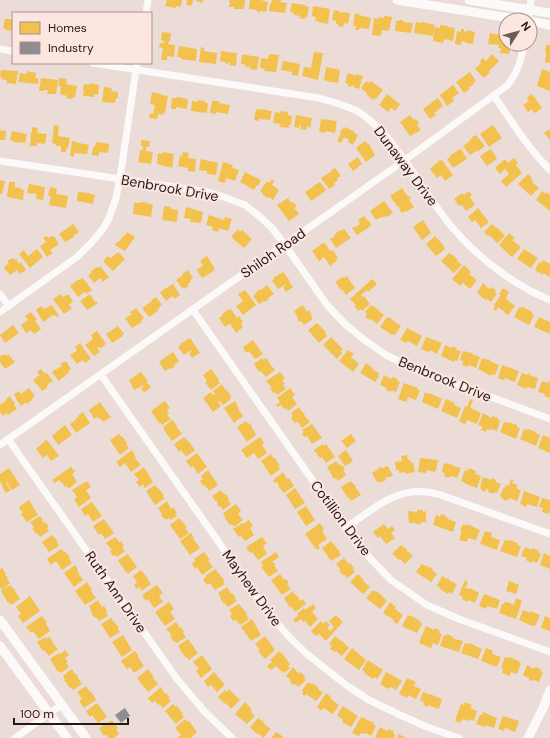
<svg xmlns="http://www.w3.org/2000/svg" width="550" height="738" font-family="'DM Sans',sans-serif">
<style>
.homes{fill:#f2c14e}
.industry{fill:#8d8d92}
.lines{fill:none;stroke-linecap:round;stroke-linejoin:round}
.minor{stroke:#fcfaf9;stroke-width:7}
.secondary{stroke:#fcfaf9;stroke-width:9}
.labels{text-anchor:middle;stroke-width:4;stroke-linejoin:round;paint-order:stroke}
.street-label{font-size:14px;fill:#221816;stroke:#fde5e0}
</style>
<rect width="100%" height="100%" fill="#ecdcd8"/>
<path class="homes" d="M167,0H182L181,7L176,6V8L165,6Z
M187,0H193L192,6L186,5Z
M196,0H203V3L196,1Z
M229,0H245L244,9H234V7H229L230,2H229Z
M250,0H261L268,2L266,12L260,11V12H257V10L249,9Z
M272,0H281L280,2L287,3L285,13L269,11L270,4H271Z
M292,3L305,5V6L309,7L307,17H305V19L299,18L300,16L294,15V13L290,12Z
M313,6L330,9L328,24L318,22V21H315L316,17L312,16Z
M334,10L339,11V12L342,13V12L350,13L348,24L344,23L343,27L338,26L339,25L336,23V21L332,20Z
M355,13L359,14V15L371,18L369,29L360,28L359,30H355L356,26H353Z
M384,16L392,17L389,31L382,30L381,36L372,35L374,18L378,19V17L384,18Z
M5,19H11V20L13,21V31L6,30V29L3,28Z
M399,20H403V22L413,23L411,33L395,31L396,21H399Z
M416,22L422,23V22L435,25L433,36L414,33Z
M440,25L449,26L448,27L455,28L453,41L444,39L443,43L433,41L435,27L440,28Z
M461,29H464V31L467,32V30L475,32L473,44L466,43V42L462,41L461,45L455,44L457,31L461,32Z
M162,32L171,33L170,41H169L168,44L175,45L174,57L167,56V60H161L163,48L159,47L160,43H163L164,41L161,40Z
M490,33L506,36V44H514L513,48L510,50L509,54L500,53L501,48H498L499,45L488,44Z
M546,45H550V63L545,62L546,54V51H545Z
M179,46L197,49L196,61L181,59V57H177Z
M201,47L204,48V51L217,53L216,64L199,62Z
M221,51H225V52L237,53L236,66L229,65L230,63L228,62V64L225,63V62L220,61Z
M314,52L323,53L318,80L302,76L304,67L311,68Z
M246,54V55L259,57L257,70L250,69V67L244,66L245,64H241L242,55Z
M269,54L279,55L276,72L264,71L265,69L260,68L261,58L268,59Z
M492,54L499,61L489,71L490,72L484,78L475,69L481,63L480,61L483,58L486,61Z
M283,61L300,64L298,76L292,75V72L281,70Z
M326,67L340,70L338,83L333,82H330L324,80Z
M542,69L550,72V91L537,86Z
M1,70L18,71L16,84L6,83L7,80L1,79L2,77H0Z
M27,71L36,73L35,78H38V84L18,82L20,73L27,74Z
M470,72L476,81L473,83L474,84L468,88L470,89L464,93L456,82Z
M348,73L356,76V74L363,76L359,89L353,87L354,86L352,85L351,87L348,86V84L345,83Z
M41,78L58,80L56,94H47L48,90H45L44,91H39Z
M59,78L67,79L66,84L77,86L75,97H73L72,99L66,98L67,96L60,94L61,86H58Z
M366,81L369,83L371,81L383,90L376,99L374,98L373,100L366,94L367,93L361,88L363,85Z
M90,83L99,85L98,95L94,94V97L83,96L84,90H83L84,84L90,85Z
M453,85L459,93L452,98L454,101L447,106L440,95Z
M104,87L112,88L111,91L118,92V98H116L115,103L102,102Z
M152,92L161,94V95L168,96L165,113H163V115L157,114L158,115L157,119L149,118L150,113L153,114L155,105L150,104Z
M387,94L400,104L395,111L391,108L388,112L379,105Z
M531,94L532,96L533,95L542,108L535,113L532,111L533,110L532,109L528,112L523,105L529,101L527,98Z
M177,97L188,99L187,109L176,107V109H171L172,98H177Z
M438,98L443,106L434,113L436,115L430,119L423,109Z
M198,100L205,101V103H208L207,113L191,111L192,101L198,102Z
M212,101H219V103L230,105L228,114L216,112V114L210,113Z
M256,109L260,110V109L268,110V111H272L270,120L259,119L258,121L254,120Z
M281,111L288,112V115L292,116L291,125H289V128L279,127L281,124L273,123L275,112L280,113Z
M296,115L312,118L310,128L307,126L306,130L300,129L301,125H299V128L294,127Z
M410,115L414,120L416,119L419,123L417,125L421,130L410,136L400,122Z
M321,119L337,121L335,133L326,131L325,133L319,132Z
M54,125L59,126L58,136L70,138L68,148H67L66,152H61V146H56V144L52,143Z
M493,125L502,138L489,147L480,134Z
M32,127L38,128L37,133L47,134L45,144L37,143V146H30L31,132H32Z
M345,127L355,132L354,133L358,135L353,145L348,142L349,140L344,137L341,143L337,141L341,133L340,132L343,128L344,129Z
M550,129V140L544,133Z
M0,130L6,131L5,140H0Z
M12,131L27,134L25,143L20,142V143L13,142V141L10,140Z
M476,135L485,146L477,152L476,151L470,155L463,146L470,141V140L472,138V137Z
M141,140L150,141L149,147H146V151L153,152L151,164L138,162L140,150H143V146H141Z
M72,141L79,143L89,145L87,154L74,153V157L70,156Z
M365,141L368,144H369L375,155L366,162L356,148Z
M96,142H97L109,144L108,153L99,152V156L92,155L93,147H95Z
M460,149V150L461,149L467,159L453,168L447,159L451,156V155Z
M491,149L497,159L487,166L480,156Z
M163,152L174,154L172,168L157,164L158,153L162,154Z
M183,152L189,153L188,158L196,159L195,172L188,171V168L178,166L180,156H182Z
M358,157L362,164L353,171L348,164Z
M514,158L518,163L516,165L522,173L506,187L501,181L509,174L505,169L500,174L495,168L505,159L508,163Z
M201,159L218,163L216,175L207,174V171L199,170Z
M440,160L441,161L442,160L453,175L445,181L441,175L437,178L430,169Z
M223,162L233,165L232,168L239,170L235,181L226,178L225,183L218,181Z
M335,168L341,176L337,178L338,180L334,183L335,185L329,189L321,178L332,171L331,170Z
M245,172L261,180L258,186L257,185L254,190L240,182Z
M528,174L532,178L531,179L533,181L532,182L539,188L531,196L518,184Z
M272,179L274,181L272,185L279,190L273,200L269,197L267,198L262,194L263,193L260,191L267,181L269,183Z
M0,180L5,181L2,194H0Z
M9,182H15V187L21,188V190H24L23,200L7,197Z
M320,182L326,190L316,198H315L314,199L311,201L305,192L313,187V186Z
M29,184L41,186V187H45L43,200L36,199L37,194L27,193Z
M50,187L57,189L56,194L68,196L66,208L49,205L51,196H48Z
M402,188L408,197L409,196L411,198L409,200L414,207L406,212L405,211L402,213L399,209H400L398,206H397L390,196Z
M469,191L472,195L470,197L475,205L466,211L462,205L459,206L454,199L462,193L464,195Z
M542,191L545,194L546,192L550,195V211L536,200Z
M78,192L90,193V194L95,195L93,204L77,201Z
M288,198L291,203L293,202L297,206L294,208L299,214L289,221L277,205Z
M384,201L393,213L387,217L385,216L382,218L381,217L376,220L370,211Z
M140,202L148,203L147,204H153L151,217L133,214L134,203H139Z
M164,206L171,207V209L178,210L177,222L162,220Z
M186,207L203,212L201,223L190,222L191,219L184,218Z
M478,208L489,222L481,228L475,220L472,222L468,217Z
M209,215L224,220L225,217L232,219L228,231L219,228L218,232L212,230L213,227L206,225Z
M364,216L368,221H369L371,224H370L371,226L357,235L352,228L356,226V227L360,224L358,220Z
M423,220L431,233L422,240L413,227Z
M73,224L79,232L73,236L74,237L65,242L59,234Z
M492,224L495,227L496,226L497,229L498,228L505,236L497,243L489,235L488,236L484,232Z
M238,229L240,232L242,230L252,239L244,248L231,237Z
M344,229L351,238L336,248L330,239L335,236L334,235L340,230L341,231Z
M127,232L135,237L125,251L115,245L118,241L119,242L124,235L125,236Z
M509,233L515,238L512,240L521,247L512,257L499,245Z
M47,236L49,238L51,236L52,237L54,236L59,244L50,250L53,253L47,257L40,246L46,242L43,238Z
M435,236L444,246V247L445,249L436,256L426,244Z
M323,243V244L325,243L330,251L333,250L338,258L335,260L337,261L330,266L324,257L319,261L312,251Z
M37,249L43,257L30,268L19,254L24,250L28,256Z
M524,249L538,258L531,268L517,259Z
M118,252L125,259L113,271L103,261L108,256L111,258Z
M449,253L452,255H453L458,260L457,261L462,265L454,273L441,261Z
M207,256L215,269L213,270L214,271L202,278L197,270L203,265L200,261Z
M13,258L15,260L16,259L19,264L21,262L26,270L20,274L17,270L10,275L4,268L6,265L9,264L7,261Z
M543,260L550,264V277L543,273V275L535,270L539,262L541,263Z
M464,265L471,272L469,274L477,280L470,289L463,283L460,286L452,279Z
M100,266L109,277L103,282L100,278L94,283L88,276L92,272L91,271L97,267L98,268Z
M188,270L193,278L190,280L191,282L188,284L189,286L184,289L183,287L182,288L176,280L183,275L182,274Z
M283,272L290,281L289,282L293,287L286,292L283,287L287,284H286L278,289L272,281L274,279L273,278Z
M347,276L350,281L355,288L346,295L342,289L341,290L335,282L343,277L344,278Z
M83,278L92,290L86,294L84,292L78,297L70,286L79,279V280Z
M372,279L377,284L368,292L367,290L361,295L362,297L364,296L370,304L362,311L360,309L359,311L354,306L356,305L350,299Z
M483,283L489,289L491,287L496,290L495,292L497,294L491,302L487,299L486,300L481,297V296L479,295H480L477,293Z
M173,284L180,295L174,299L173,296L166,301L160,292Z
M267,285L274,294L268,298L269,299L265,302L264,301L259,304L253,296L256,294L255,293L260,289L261,290Z
M503,288L509,292L506,297L507,298L506,299L515,306L508,315L498,307L496,311L493,309L495,306L494,305L501,295L499,294Z
M245,290L256,305L243,315L236,306L243,301L238,294Z
M61,294L63,297L68,294L73,301L69,305L72,308L64,314L53,299Z
M90,294L95,302L96,301L98,303L87,310L80,301Z
M156,297L162,305L159,307L160,308L157,310L158,311L149,317L142,308L152,301L151,300Z
M52,305L59,316L57,317L56,315L54,316L53,315L43,322L36,310L41,306L44,309Z
M303,305L307,312L309,310L312,316L311,317L313,319L304,325L301,321L299,322L297,318L298,317L297,316L294,311Z
M371,305L377,309V308L379,310H378L384,315L377,324L371,319L370,320L365,317L367,314L365,312Z
M519,307L523,308V307L532,312V314L534,315L529,325L514,317Z
M136,308L144,318L141,321L142,322L132,328L125,318L132,314L130,312Z
M229,309L230,310L231,309L237,318L239,316L243,322L241,324L243,327L236,333L230,324L233,322L225,327L219,318L223,315L222,314Z
M31,312L37,320L35,321L41,329L34,334L31,330L26,333L21,325L28,320L25,316Z
M387,317L394,320L393,321L401,326L395,335L393,334L392,335L380,327Z
M539,317L550,322V334L534,327Z
M317,323L326,332L325,333L327,336L319,343L308,330Z
M13,325L19,333L5,343L0,335Z
M118,326L124,334L122,335L123,336L112,343L106,334Z
M407,328L422,336L417,346L408,341L406,343L400,340Z
M97,331L106,344L101,348L100,347L97,348L100,352L94,356L85,345L93,339L91,335Z
M331,337L343,349L341,351L342,353L337,359L323,345Z
M426,337L442,343L437,354L430,350L429,352L421,349Z
M190,338L200,353L192,358L189,353L191,352V350L184,355L178,347L181,344H180Z
M253,340L263,354L255,359L249,351L246,353L243,347Z
M80,343L91,359L85,363L83,360L77,364L70,355L77,351L75,347Z
M445,345L451,348L452,346L457,348L456,350L461,351L457,361L455,360L454,362L441,356Z
M348,350L354,354L351,357L359,364L353,372L339,361Z
M463,351L472,353V354L480,357L476,368L469,365L468,367L462,365L463,361L460,360Z
M173,352L179,361L174,365L175,366L171,369L170,368L165,371L159,362Z
M5,354L6,356L8,354L15,362L5,369L0,362V356Z
M262,358L263,360L266,358L270,363H269L275,370L266,377L261,371L259,372L254,364Z
M482,358L488,360V359L490,360V361L499,365L495,375L492,374L491,376L478,369Z
M66,361L71,369L68,371L69,373L65,375L66,376L64,377H63L59,381L52,372L55,369V370L62,366L60,364Z
M366,363L370,366L373,368L372,369L379,373L378,375L379,376L375,382L360,373Z
M502,365L519,371L515,382L505,378L504,380L498,378Z
M41,369L45,374L47,373L53,381L48,384L49,385L47,386V388L42,391L37,384H36L33,380L40,375L37,372Z
M211,369L219,380L218,381L220,383L211,390L205,382L207,381L203,375Z
M141,372L148,381L146,383L147,384L148,383L151,387L144,393L141,388L144,386L143,385L134,390L129,380Z
M280,372L285,378L282,380L285,384L283,385L286,389L277,395L275,392L273,393L270,388H272L266,381Z
M522,373L528,375V373L530,374L529,375L538,378L535,389L527,387V389L517,385Z
M384,375L391,379L392,377L398,379L397,381L400,382L396,392L391,390V392L386,390L387,388L380,385Z
M542,381L548,383V381L550,382V398L544,396L545,394L538,392Z
M404,383L418,388L417,389L420,390L416,400L408,397L406,402L398,399Z
M222,384L226,391L227,390L231,396L230,397L231,399L223,405L220,401L218,402L221,406L213,412L203,398L211,392L213,395L215,394L213,391Z
M29,388L35,396L32,398L33,399L27,404L26,402L21,406L16,399V398L14,394L19,391L21,394Z
M290,388L295,395L292,397L297,404L288,411L286,408L284,409L281,405L278,407L276,405L280,402L277,398Z
M425,392L429,394V393L442,399L438,409L422,402Z
M10,396L15,404L14,405L17,409L8,415L6,413L3,416L0,412V405L7,400L6,399Z
M446,399L455,403L454,405L461,408L457,418L441,411Z
M470,399L473,400L470,408L481,413L477,424L467,420L465,424L459,422L465,406L467,407Z
M165,401L170,408L167,410L169,413L167,415L171,419L162,425L160,422L159,423L151,411Z
M235,401L238,406H237L239,409H238L243,416L234,423L224,408Z
M100,402L106,411L111,417L103,422L100,418L99,419L97,417L94,419L89,410L97,404Z
M299,407L303,413H304L305,414L304,415L310,422L302,428L298,422L295,423L291,418L293,416L291,413Z
M83,412L90,423L76,433L70,424L77,419L76,418L79,416L78,415Z
M483,413L492,418V416L498,418V420L500,421L497,431L492,429L491,430L487,429L486,432L481,430L483,427L478,425Z
M172,420L177,425L176,426L182,434L172,441L164,430H165L163,427Z
M246,421L248,424L250,423L256,435L247,442L237,427Z
M504,422L508,423V422L517,425V427L520,428L516,439L500,432Z
M312,424L322,438L312,444L307,436L304,437L302,434L304,432L302,430Z
M65,425L72,435L58,445L52,436Z
M524,429L527,430L528,429L536,432L535,433L540,435L536,446L520,439Z
M119,434L121,437L122,436L127,443L126,444L129,448L120,455L110,440Z
M351,434L356,441L347,448L341,441Z
M543,435L550,438L549,441H550V453L538,448Z
M184,437L190,443L195,450L186,457L181,450L179,452L174,444Z
M260,437L264,443L262,445L267,453L258,459L254,453L247,458L241,450Z
M46,440L47,441H48L59,456L51,461L47,455L43,458L36,449Z
M323,444L324,446L326,444L335,457L326,463L322,457L320,458L314,450Z
M132,450L135,455H134L136,457L135,458L141,465L131,472L125,463L120,467L116,462Z
M346,450L353,461L345,466L338,456Z
M197,453L207,467L198,474L193,466L191,468L186,461Z
M271,454L273,458L274,457L280,466L278,467L280,469L271,476L261,461Z
M407,455L408,460H410L411,463L413,462L415,472L405,474V472L399,473V470H396L395,462L402,461L401,456Z
M420,458L438,460L436,471H435V472L426,470V473L418,472Z
M336,461L338,464L339,463L340,466L342,465L345,469L343,470L346,475L338,481L336,478L334,479L327,467Z
M444,463L453,465V466L461,468L457,478L451,476L450,478L444,476L445,473L442,472Z
M388,466L393,476L385,478L386,480L380,483V481L377,482L372,473L377,470V469L381,467L382,468Z
M71,467L74,471L75,470L76,471L72,474L77,482L68,489L67,486L65,487L62,482L61,483L59,480L55,483L52,480Z
M144,467L153,482L145,488L143,484L140,487L136,482L139,480L134,474Z
M9,468L20,485L12,490L7,482L6,483L11,490L6,493L2,487L3,486L0,481V474Z
M469,468L476,471L475,474L481,476L477,488L466,484L465,483L461,481L465,470L468,471Z
M208,470L218,485L209,491L205,485L203,486L200,481L203,479L201,476Z
M283,472L287,479L289,478L294,486L284,493L278,486L279,485L277,482L275,483L273,480Z
M483,477L491,480L492,478L496,480V482L501,484L497,493L494,492L493,494L488,492L489,490L486,489L485,492L481,490V487H480Z
M511,479L514,480L512,483L518,485L516,488L521,490L517,501L510,498L509,500L507,499V501L502,499V497L500,496L504,487L505,488L506,485L509,486Z
M87,481L91,487L86,490L91,498L79,507L74,500L77,497L72,490Z
M351,481L354,485H355L356,486L355,487L361,495L351,501L349,497L348,498L341,487Z
M155,485L164,495L163,496L164,499L155,505L146,491Z
M295,488L305,503L295,509L286,495Z
M221,490L223,493H224L225,495L226,494L229,499L228,500L231,504L223,510L220,506L219,507L217,504L218,503L216,500L215,501L212,496Z
M524,491L540,497L537,507L527,504L526,507L520,504Z
M542,498L550,500V513L548,512V514L542,512L543,508L539,507Z
M29,500L38,515L27,522L21,514L23,512L19,509L20,508L19,507Z
M167,501L171,509L173,507L177,513L175,514L177,516L170,520L169,518L167,520L165,518L164,519L161,515L162,514L158,508Z
M92,502L102,516L93,522L88,514L85,516L81,509Z
M236,504L241,511L238,514L243,520L234,527L232,524L230,525L224,517L225,516L223,513Z
M306,506L315,520L306,526L297,512Z
M417,510H423V512L426,511V522H421V524H416V522L415,523H409L408,511L417,512Z
M441,514L446,516V517L448,518V519L456,522L453,532L433,525L436,515L440,517Z
M40,516L43,520H42L44,523L45,522L49,527L47,528L49,531L40,537L37,533L36,534L32,528L34,527L30,522Z
M179,518L187,527L185,528L189,533L180,539L170,525Z
M104,519L114,533L105,539L101,533L99,535L93,526Z
M249,520L253,526L250,528L254,535L245,541L241,536L239,537L233,529L242,523L243,524Z
M320,523L324,529L322,531L327,539L318,545L320,548L317,550L316,548H315L305,534Z
M384,524L388,529L392,526L395,530L391,533L395,538L386,544L380,536L378,538L373,532Z
M463,524L467,526V524L480,530L476,540L468,538L467,542L459,540L462,531H460Z
M485,531L492,533L491,537L500,540L497,550L480,544Z
M191,533L194,538H193L195,541L200,548L190,555L180,541Z
M52,535L58,542L57,543L59,546L49,552L42,542Z
M115,537L118,540L119,542L121,541L124,546L122,547L125,551L117,557L115,555L113,556L110,551L112,550L106,543Z
M262,537L267,543L263,546L267,554L258,560L252,552L250,553L246,547Z
M505,540L508,541L509,540L518,543L517,545L521,546L517,557L500,551Z
M331,541L340,552H339L341,555L331,561L322,548Z
M401,545L405,548H406L407,549L406,550L413,556L405,564L400,559L399,560L392,554Z
M525,547L532,550L533,548L539,551L538,552L541,554L537,563L532,561L531,563L526,560L527,558L521,556Z
M61,549L64,552L65,551L70,558L69,559L72,563L62,570L56,561L51,565L47,559Z
M204,552L210,560L208,561L213,567L202,575L197,567L195,569L192,564L195,561L194,559Z
M276,552L279,557L272,562L275,564L274,565L278,571L269,577L261,567L263,566L261,562Z
M544,553L550,556V569L540,565Z
M128,554L131,559L132,558V560L137,567L128,574L126,571L125,572L124,569L122,566V567L118,560Z
M344,558L349,564L350,563L354,568L353,569L355,572L347,578L344,574L343,575L339,571L341,570L336,564Z
M422,564L426,566V565L427,566V567L428,568L429,566L433,569L432,570L437,574L431,582L416,572Z
M75,565L78,570H77L79,573H78L83,580L74,587L64,573Z
M2,568L6,574L5,575L8,578L7,579L10,583L2,590L0,587V569Z
M215,569L224,580L223,581L225,584L215,590L210,583L207,585L203,580L206,577L205,576Z
M141,570L147,577V578L151,584L142,591L139,587L137,589L134,585L137,583L133,576Z
M280,574L284,580L286,579L289,583L287,584L291,589L282,595L271,580Z
M358,574L364,580L363,581L370,587L363,594L350,582Z
M442,576L447,579L448,578L449,579V580L457,584L452,594L449,592L448,594L440,589V588L437,586Z
M465,580L468,582L465,588L466,589V588L470,589V588L479,593L475,603L468,600L467,602L462,599L463,597L459,595Z
M509,581L519,585L516,594L506,591Z
M87,582L92,590L91,591L96,598L85,605L75,591Z
M10,585L15,590V591L20,599L11,605L9,602L8,603L1,591Z
M157,585L163,593L159,596L163,602L154,608L148,599L146,601L142,595Z
M227,587L231,594L232,593L236,598L235,599L237,601L228,607L225,603L224,604L220,598H221L218,593Z
M373,590L376,592L377,591L387,601L380,609L366,598Z
M293,591L296,596L297,595L300,601L303,599L306,604L295,612L291,606L290,608L284,598Z
M484,594L500,600L497,609L487,606L486,609L479,606Z
M30,596L40,611L23,623L18,616L21,614L16,607Z
M516,598L522,601L516,619L499,613L502,604H504L505,602L511,603V604L514,605Z
M98,600L102,607L104,606L107,611L106,612L108,616L99,621L96,617L95,618L91,613H92L91,611V610L89,606Z
M169,602L174,609L170,612L175,619L165,626L155,612Z
M390,602L396,607L395,609L403,615L397,624L393,621L394,620L383,613Z
M239,604L247,614H246L249,619L240,625L236,620L233,621L230,616L232,614L229,610Z
M313,604L316,608L312,612L318,619L310,627L305,621L303,622L301,619L296,623L293,620L298,616L297,614L304,608L305,610Z
M523,610L530,613V611L540,615L535,626L533,625L532,626L519,620Z
M336,615L343,622L326,641L319,634L316,636L311,631L321,621L323,624L326,621L330,625L327,628L330,631L334,627L329,621Z
M408,615L412,617V616L420,621V622L422,624L417,633L409,629V630L402,626Z
M42,616L47,623L46,624L50,631L39,639L33,631L31,633L26,627Z
M545,616L550,618V631L541,628Z
M111,618L119,628L118,629L120,632L110,638L101,624Z
M252,619L261,635L251,641L241,627Z
M176,622L180,628L181,627L184,632L183,633L186,637L177,643L175,641L174,642L170,636L172,635L166,629Z
M426,626L434,630L435,628L440,631L439,633L442,634L438,645L433,643L431,648L419,643Z
M447,634L452,636V637L455,639L463,641L459,652L440,646L444,635L446,636Z
M123,635L132,650L122,657L112,642Z
M265,636L275,650L265,659L258,651L260,650L255,644Z
M335,636L341,641H342L349,648L342,656L336,651L335,652L330,649L332,646L329,644Z
M45,637L46,639L49,637L53,641L52,642L58,649L49,656L44,650L43,651L37,642Z
M188,639L198,653L189,660L187,657L186,658L180,650H181L178,646Z
M465,643L469,644V643L482,649L478,659L461,653Z
M352,648L366,660L359,670L344,659Z
M486,648L493,651L492,654L501,657L497,667L481,661Z
M65,650L69,655L65,658L68,662L66,663L69,667L61,673L59,671L58,672L50,659L59,653L60,654Z
M135,651L138,655V656L139,659L144,666L134,673L130,667L127,669L121,661Z
M279,651L281,654L282,653L290,664L288,666L290,668L284,673L283,671L282,672L276,666L271,670L267,666L272,662L270,660Z
M202,655L212,669L201,678L196,671L199,669L193,662Z
M505,657L508,658L509,657L519,661L518,662L521,663L517,674L511,672L510,676L502,673L503,669L501,668Z
M368,660L383,670L377,679L374,677L373,679L364,673L365,672L362,670Z
M527,665L534,669L535,667L541,669L540,671L543,672L539,682L534,680L533,681L529,680V678L523,675Z
M293,667L299,674L300,672L305,676L304,678L306,680L299,687L295,684L293,685L290,682L291,680L286,676Z
M72,669L75,674H76L78,676H77L82,684L73,690L71,687L70,688L64,680H65L63,676Z
M148,669L154,677L153,678L158,684L148,692L137,678Z
M214,672L225,685L217,692L211,685L208,687L204,681Z
M386,672L392,675L402,681L396,690L390,687L388,689L380,684Z
M407,678L416,682L414,686L421,689L416,699L408,695L407,698L399,694Z
M308,682L312,684V683L319,688L318,689L323,693L316,701L306,694L305,696L302,694L303,692L302,690Z
M86,686L90,692L91,691L96,700L84,708L79,701L82,699L77,692Z
M161,687L165,694L166,693L170,698L168,699L171,701L163,708L159,704L158,705L155,701L152,703L148,698Z
M229,689L240,700L231,709L226,703L225,704L218,697L225,690L227,692Z
M423,692L431,695V694H432V695L442,699L439,709L428,705V707L423,705L424,702L420,700Z
M326,693L331,697L330,698L332,699V700L339,705L333,714L323,708L321,711L317,707Z
M245,702L251,708L250,710L252,711L251,712L255,716L247,724L235,714Z
M465,702L472,705L470,708L477,711L474,721L469,719L468,721L462,719L460,723L455,721L461,704L464,705Z
M97,703L107,717L98,723L92,715L90,717L86,711Z
M173,704L176,707L177,706L183,714L182,715L184,717L176,724L165,711Z
M343,706L358,716L351,727L342,722L343,720L337,715Z
M483,712L497,718L494,728L486,725V727L476,724L480,715H482Z
M503,716L519,721L515,732L505,728L504,731L498,729Z
M361,717L374,723L373,724L376,726L371,736L365,733L364,734L361,733L359,736L352,733Z
M258,718L264,722L263,723L271,729L263,738L258,733L257,734L250,727Z
M185,719L188,722L189,721L197,732L191,738H177L181,735L175,728Z
M112,720L118,728L116,729L119,734L114,738H108L106,734L104,736L99,728L107,722L108,723Z
M380,727L387,731L388,729L394,731L393,733L395,735L394,738H377L375,737Z
M276,732L282,736L284,738H271Z
M398,734L407,738H397Z"/>
<path class="industry" d="M125,708L130,716L121,723L115,715Z"/>
<g class="lines">
<path class="minor" d="M146,13L148,0
M528,20L531,0
M0,49L13,51
M93,63L319,98C332,102 345,105 357,111C380,125 395,147 410,168C424,188 436,208 451,226C477,257 512,284 550,300
M494,96C512,122 528,148 550,170
M0,161L207,192L224,197L245,205L259,216L272,228L285,245L327,305L346,325L366,341L386,355L413,368L550,419
M0,294L9,306
M193,310L346,528L369,557L391,580L427,605L459,619L550,652
M0,312L77,257L92,242L103,229L109,218L116,198L120,178L137,63
M101,375L270,615L291,639L307,654L346,685L369,700L400,715L427,727L459,738
M8,439L177,679L205,712L232,738
M0,445L405,160L508,85C518,71 521,61 524,44
M346,528C370,511 395,488 426,492C431,492 436,494 441,495L550,534
M15,738L61,705"/>
<path class="secondary" d="M397,0L523,20
M469,0L550,13
M530,21L550,25
M0,620L86,738
M0,646L67,738
M528,738L543,708L550,690"/>
</g>
<g class="labels">
<g class="street-label">
<text transform="translate(406 166) rotate(53)" y="5">Dunaway Drive</text>
<text transform="translate(170 188) rotate(10)" y="5">Benbrook Drive</text>
<text transform="translate(273 253) rotate(-35)" y="5">Shiloh Road</text>
<text transform="translate(445 379) rotate(22)" y="5">Benbrook Drive</text>
<text transform="translate(341 518) rotate(53)" y="5">Cotillion Drive</text>
<text transform="translate(252 588) rotate(54)" y="5">Mayhew Drive</text>
<text transform="translate(116 592) rotate(55)" y="5">Ruth Ann Drive</text>
</g>
</g>
<rect x="12" y="12" width="140" height="52" fill="#fde5e0" stroke="#a5938f"/>
<rect x="20" y="22" width="20" height="12" fill="#f2c14e" stroke="#a5938f"/>
<text x="48" y="32" font-size="12" fill="#221816">Homes</text>
<rect x="20" y="42" width="20" height="12" fill="#8d8d92" stroke="#a5938f"/>
<text x="48" y="52" font-size="12" fill="#221816">Industry</text>
<g transform="translate(518 32) rotate(54)"><circle r="19" fill="#fde5e0" stroke="#a5938f"/>
<path d="M0-3L7 15L0 10L-7 15Z" fill="#695d5a"/>
<text y="-6" font-size="11" font-weight="bold" text-anchor="middle" fill="#221816">N</text>
</g>
<path d="M14 718v6h114v-6" fill="none" stroke="#221816" stroke-width="2"/>
<text x="20" y="718" font-size="12" fill="#221816" stroke="#fde5e0" stroke-width="3" paint-order="stroke">100 m</text>
</svg>
